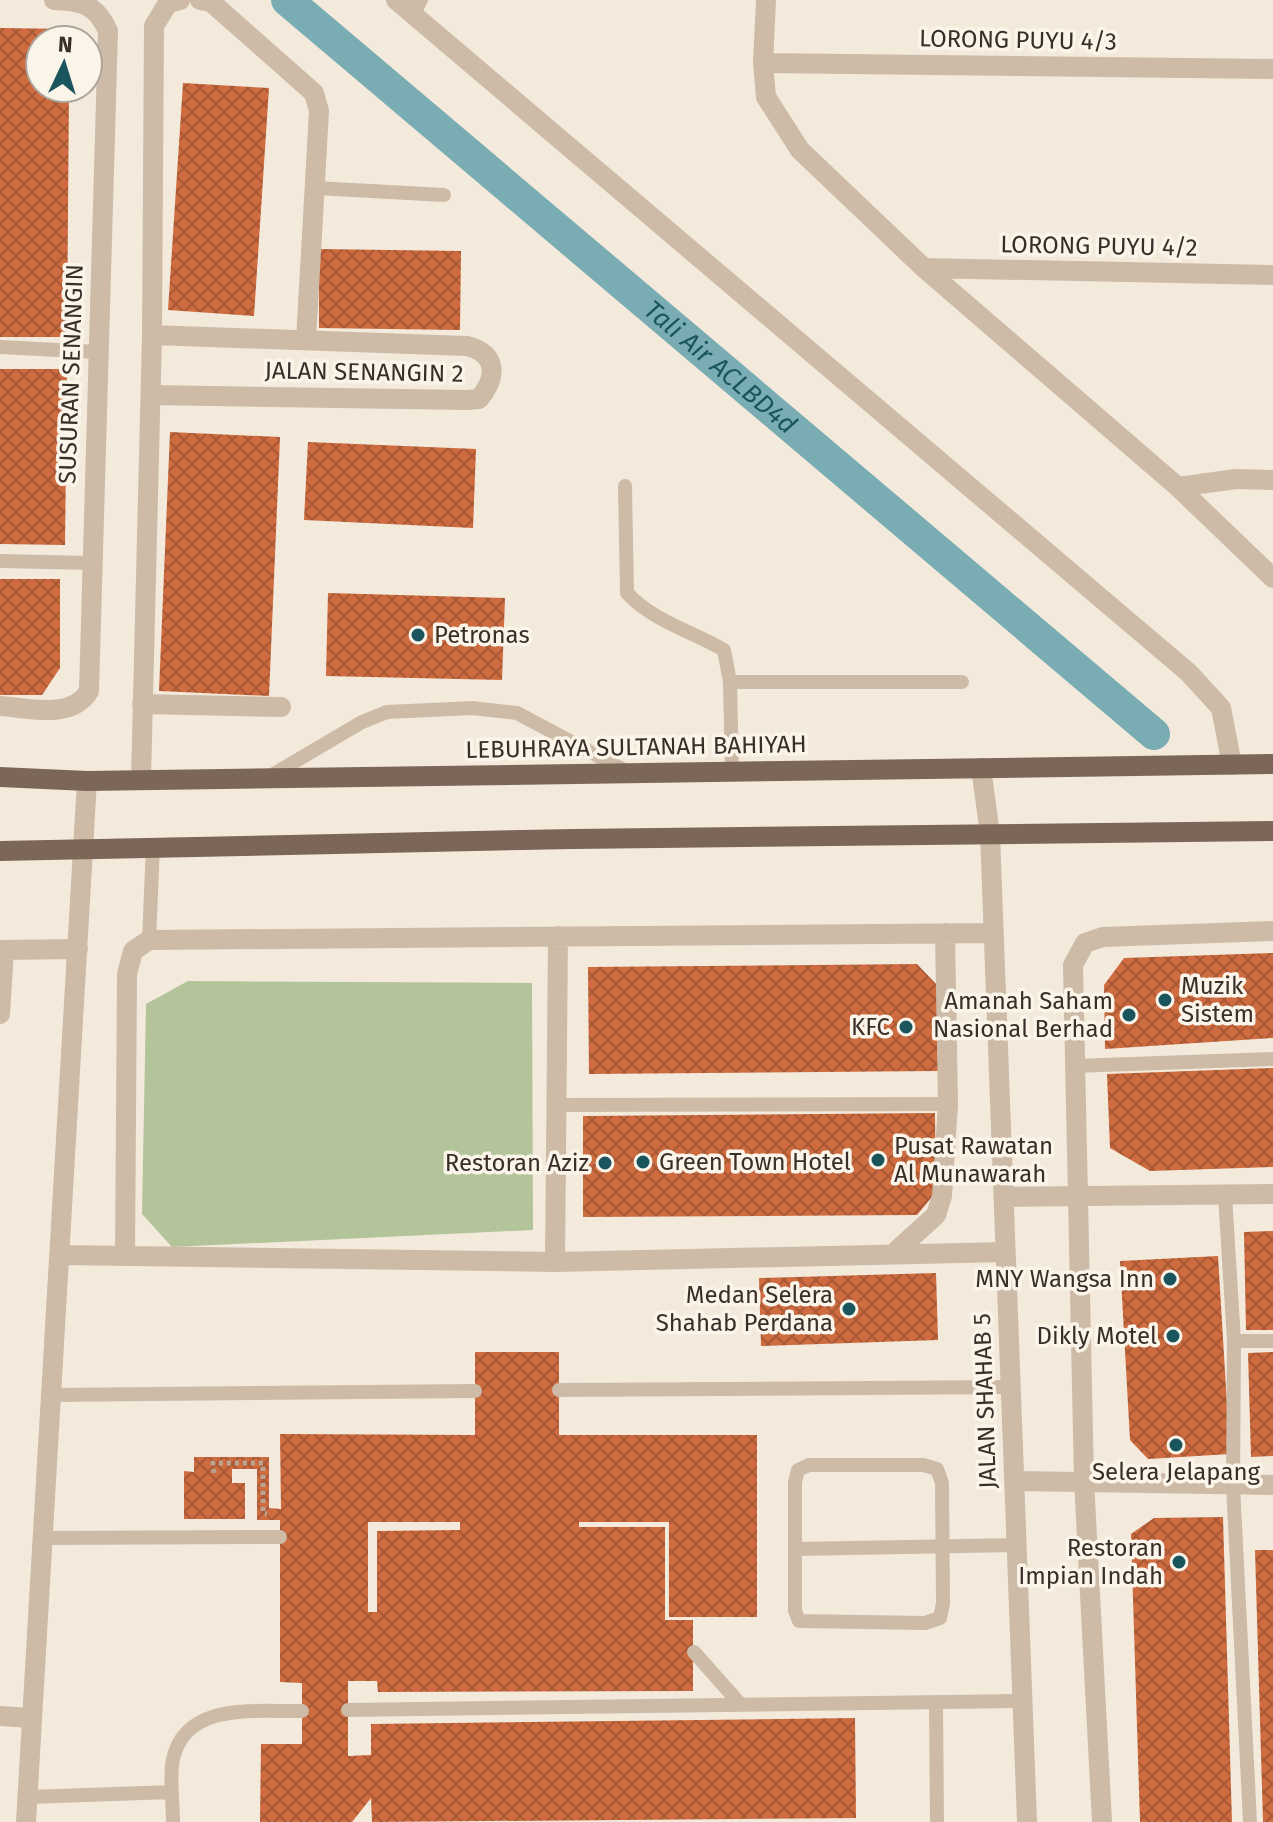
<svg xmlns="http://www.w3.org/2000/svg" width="1273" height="1822" font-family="'Fira Sans',sans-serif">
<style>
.green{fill:#b3c49a}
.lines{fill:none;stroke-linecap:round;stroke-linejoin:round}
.canal{stroke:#79adb3;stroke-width:32}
.building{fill:url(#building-cross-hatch);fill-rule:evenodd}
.path{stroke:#b9a591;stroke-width:5;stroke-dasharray:4 4;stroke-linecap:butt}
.lane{stroke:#cdbba7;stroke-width:14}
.street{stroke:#cdbba7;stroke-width:20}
.primary{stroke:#7c6658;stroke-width:20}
.poi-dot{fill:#1a555d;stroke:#fbf4e9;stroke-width:3}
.labels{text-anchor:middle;stroke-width:7;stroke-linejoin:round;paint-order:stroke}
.street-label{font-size:24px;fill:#392e28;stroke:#fbf4e9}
.poi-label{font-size:24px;fill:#392e28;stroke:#fbf4e9;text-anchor:end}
.water-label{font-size:26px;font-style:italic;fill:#1a555d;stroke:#fbf4e9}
</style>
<defs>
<pattern id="building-cross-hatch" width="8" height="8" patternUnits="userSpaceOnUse" patternTransform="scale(2)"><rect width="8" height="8" fill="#ce6b3f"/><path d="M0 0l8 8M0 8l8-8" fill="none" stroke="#a85835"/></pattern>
</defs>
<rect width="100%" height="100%" fill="#f4eadc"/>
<path class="green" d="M188,981L532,983L533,1230L172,1247L142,1214L146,1004Z"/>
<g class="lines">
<path class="canal" id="s1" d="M287,0L1154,734"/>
</g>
<path class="building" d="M0,28L69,29V40H40V88H69L67,337H0Z
M183,83L269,88L254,316L168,310Z
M319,249L461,251L460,330L319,328Z
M0,369H67L65,545L0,544Z
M170,432L280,437L269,696L159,691Z
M308,442L476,449L473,528L304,520Z
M0,579H60V668L42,695H0Z
M328,593L505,598L502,680L326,676Z
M1273,953V1038L1105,1049L1104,985L1124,958Z
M917,964L937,985L938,1071L589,1074L588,967Z
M1273,1068V1167L1150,1171L1110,1148L1107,1074Z
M935,1113L936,1192L917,1215L583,1217V1116Z
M1273,1231V1330H1246L1244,1232Z
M1218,1256L1230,1454L1148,1459L1130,1440L1120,1261Z
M936,1273L938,1340L761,1346L759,1278Z
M475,1352H559V1435H757V1617H669V1522H579V1527H665V1620H693V1691L378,1692L377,1681H348V1756L371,1755V1724L855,1718L856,1818L372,1822L371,1798L352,1822H260L261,1744H302V1683L280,1682V1520H257V1469H232V1483H245V1519H184V1471L194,1472V1457H269V1508L281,1509L280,1434L475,1435ZM368,1522H460V1530L377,1531V1612H368Z
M1273,1352V1456L1251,1457L1248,1353Z
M1223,1517L1232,1822H1140L1131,1534L1154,1518Z
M1255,1550H1273V1822H1263Z"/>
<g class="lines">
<path class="path" d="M214,1473L213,1463H263V1513L267,1514"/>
<path class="lane" d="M413,14L421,0
M316,188L444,195
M0,347L97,352
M625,486L627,593C653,621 691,631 724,650L730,682L732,772
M0,561L92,563
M730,682H962
M267,778L362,722L387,712L472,708L517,713L626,771
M149,940L153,847
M1074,1066L1273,1059
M557,1105L948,1104
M1225,1195L1234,1341L1233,1485L1250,1822
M1234,1341H1273
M559,1390L1011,1387
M52,1395L475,1391
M809,1465H923L937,1469L942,1483L943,1603L940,1618L925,1623L799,1621L795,1611V1482L798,1470Z
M43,1538L280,1537
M795,1549L1017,1545
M694,1652L741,1705
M936,1702L937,1822
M348,1710L1023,1701
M28,1797L172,1792
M173,1822C173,1802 169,1778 173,1759C186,1701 257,1712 302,1711"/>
<path class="street" d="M200,0L211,2L314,93L319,111L306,340
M396,0L1189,673L1221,708L1232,765
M766,0L763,63L766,97L800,150L924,268L1178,487L1273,578
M763,63L1273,69
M924,268L1273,275
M151,395L467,400L479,399C497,378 498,354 467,346L152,335
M1178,487L1236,479L1273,480
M142,704L281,707
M0,706C29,708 72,720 89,691L108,31C96,4 82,1 54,0
M981,768L990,834L1027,1822
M141,779L152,335L154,26L168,3L180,0
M0,950L78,949
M0,1014L4,950
M1004,1197L1273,1194
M893,1254L936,1215L942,1196L948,1104L945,933
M60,1255L555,1262L1006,1252
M125,1256L127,974L133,951L149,940L994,933
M555,1262L558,936
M1014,1481L1273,1485
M0,1716L32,1718
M26,1822L87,781
M1102,1822L1084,1480L1073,965L1085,943L1103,937L1273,931"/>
<path class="primary" d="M0,777L87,781L1273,764
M0,851L573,839L1273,831"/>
</g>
<g class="poi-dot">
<circle cx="418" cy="635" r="8"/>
<circle cx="1165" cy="1000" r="8"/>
<circle cx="1129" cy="1015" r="8"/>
<circle cx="906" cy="1027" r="8"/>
<circle cx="878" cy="1160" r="8"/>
<circle cx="643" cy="1162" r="8"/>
<circle cx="605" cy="1163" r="8"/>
<circle cx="1170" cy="1279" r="8"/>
<circle cx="849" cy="1309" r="8"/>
<circle cx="1173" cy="1336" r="8"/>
<circle cx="1176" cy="1445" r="8"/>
<circle cx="1179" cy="1562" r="8"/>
</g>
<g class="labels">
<g class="street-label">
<text transform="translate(1018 40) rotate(1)" y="8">LORONG PUYU 4/3</text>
<text transform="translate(1099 246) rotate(1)" y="8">LORONG PUYU 4/2</text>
<text transform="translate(364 372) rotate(1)" y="8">JALAN SENANGIN 2</text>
<text transform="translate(71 374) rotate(-88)" y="8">SUSURAN SENANGIN</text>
<text transform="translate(636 747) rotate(-1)" y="8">LEBUHRAYA SULTANAH BAHIYAH</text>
<text transform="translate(985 1401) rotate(-92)" y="8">JALAN SHAHAB 5</text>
</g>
<g class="poi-label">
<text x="434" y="643" text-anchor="start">Petronas</text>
<text x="1181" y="994" text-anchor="start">Muzik<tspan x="1181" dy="28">Sistem</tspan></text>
<text x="1113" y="1009">Amanah Saham<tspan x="1113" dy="28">Nasional Berhad</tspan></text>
<text x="890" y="1035">KFC</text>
<text x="894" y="1154" text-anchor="start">Pusat Rawatan<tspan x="894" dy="28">Al Munawarah</tspan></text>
<text x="659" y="1170" text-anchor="start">Green Town Hotel</text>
<text x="589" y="1171">Restoran Aziz</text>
<text x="1154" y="1287">MNY Wangsa Inn</text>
<text x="833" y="1303">Medan Selera<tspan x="833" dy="28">Shahab Perdana</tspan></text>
<text x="1157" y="1344">Dikly Motel</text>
<text x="1176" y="1480" text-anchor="middle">Selera Jelapang</text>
<text x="1163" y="1556">Restoran<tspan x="1163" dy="28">Impian Indah</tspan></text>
</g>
<g class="water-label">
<text dy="9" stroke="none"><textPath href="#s1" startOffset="568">Tali Air ACLBD4d</textPath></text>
</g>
</g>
<g transform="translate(64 64) rotate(4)"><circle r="38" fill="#fbf4e9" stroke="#ada59c" stroke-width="2"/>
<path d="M0-6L14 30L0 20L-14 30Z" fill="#1a555d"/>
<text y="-12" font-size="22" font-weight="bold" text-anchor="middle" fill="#392e28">N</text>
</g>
</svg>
